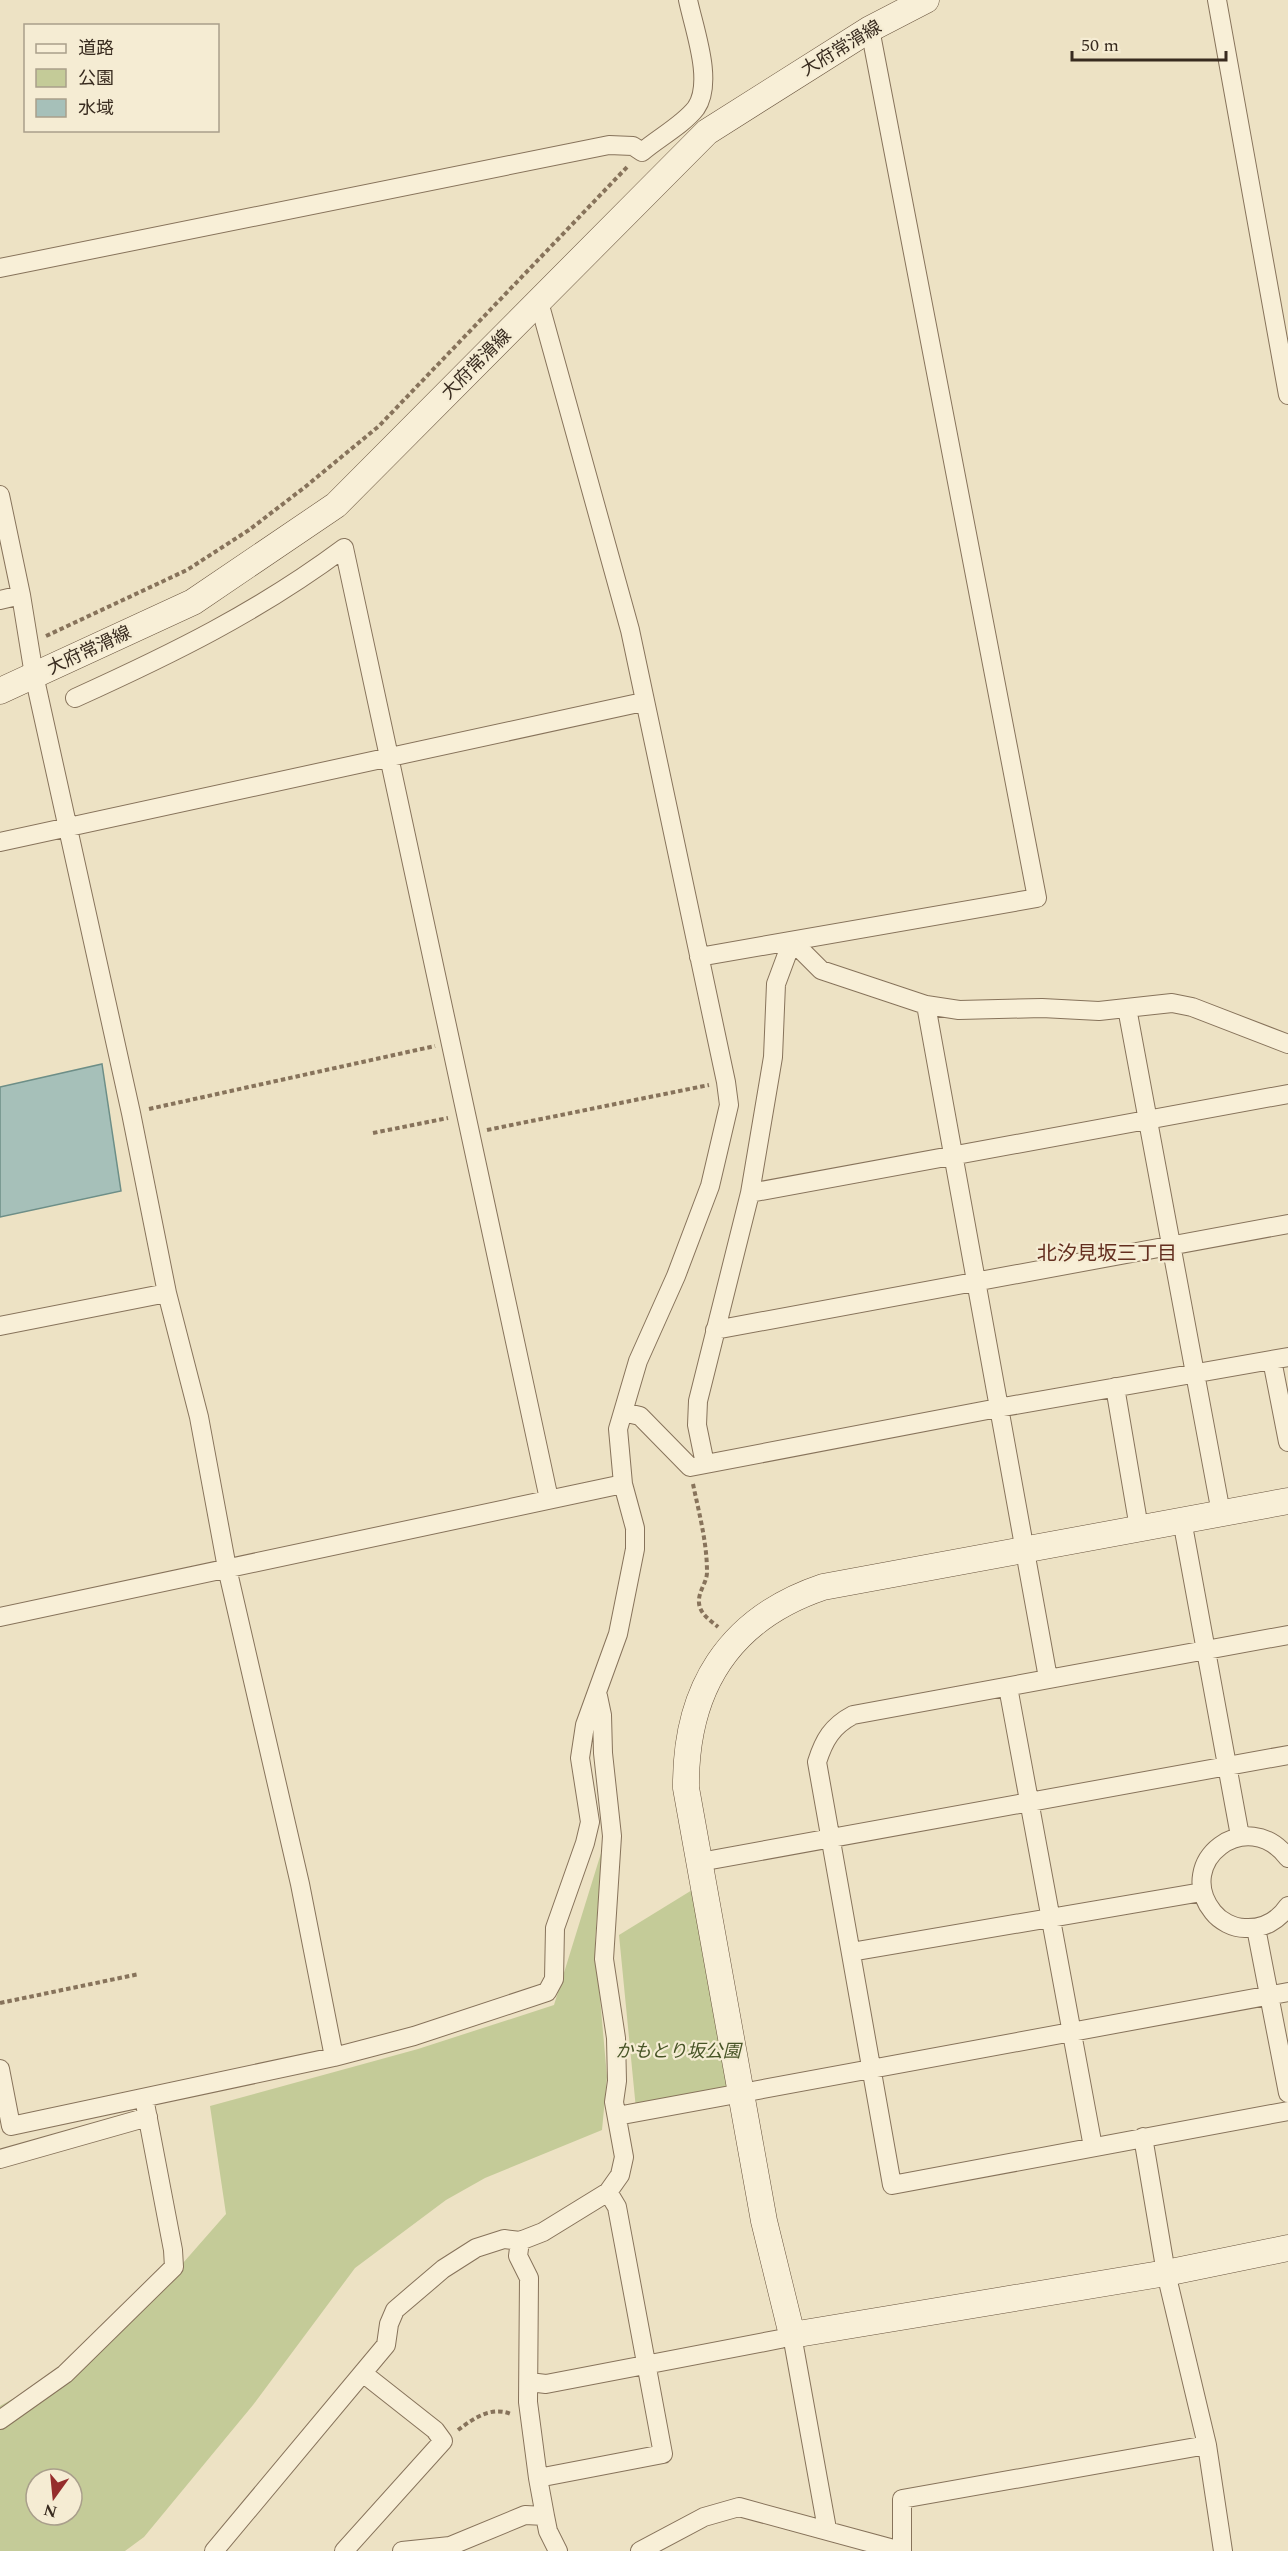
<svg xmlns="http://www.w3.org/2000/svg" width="1288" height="2551" font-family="Spectral,'Noto Sans JP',serif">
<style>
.green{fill:#c4cb98;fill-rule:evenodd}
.water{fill:#a6c0b9;stroke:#6d8e87;stroke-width:1.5}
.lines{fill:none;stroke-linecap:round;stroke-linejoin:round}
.street-casing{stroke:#87735b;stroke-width:20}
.secondary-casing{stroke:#69543e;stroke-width:27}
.path{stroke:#87735b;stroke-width:4;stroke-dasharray:4.5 3;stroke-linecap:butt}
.street{stroke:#f8efd7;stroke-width:18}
.secondary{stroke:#f8efd7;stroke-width:26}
.labels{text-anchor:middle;stroke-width:4.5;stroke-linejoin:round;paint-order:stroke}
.street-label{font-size:18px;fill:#382b1f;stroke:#f5ecd3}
.park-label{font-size:18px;font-style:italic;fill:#475426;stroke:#f5ecd3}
.neighbourhood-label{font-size:20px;fill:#632e1f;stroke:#f5ecd3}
</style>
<rect width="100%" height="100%" fill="#ede2c4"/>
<path class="green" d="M602,1850L595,1942L607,2077L602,2130L485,2178L446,2200L355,2268L253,2405L144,2537L125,2551H0V2406L66,2369L176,2271L226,2214L210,2106L418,2049L554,2005ZM36,2479H72V2515H36Z
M697,1887L731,2088L636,2109L619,1935Z"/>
<path class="water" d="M102,1064L121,1191L0,1217V1087Z"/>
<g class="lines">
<defs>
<path id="street" d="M1217,0L1288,395
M0,268L609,145L633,146L642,152C658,138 683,125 696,108C714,82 694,29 688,0
M0,495L21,595L34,675L131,1113L167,1293L199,1417L227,1568L300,1884L334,2057
M0,600L21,595
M75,698C172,654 258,612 344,548L549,1499
M0,842L643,702
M699,957L1037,898L870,29
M926,1005L1048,1678
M1127,1008L1221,1513
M750,1193L1288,1094
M0,1326L167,1293
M715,1330L1288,1224
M1272,1360L1288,1442
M1115,1387L1139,1528
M623,1412L640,1416L690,1467L998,1408L1288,1357
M705,1464L697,1425L698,1401L750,1193L773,1057L776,984L792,941L821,970L926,1005L959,1010L1042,1008L1099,1011L1172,1003L1192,1007L1288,1044
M1182,1520L1240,1836
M0,1617L623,1484
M1288,1635L853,1715C832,1726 824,1740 817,1762L892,2185L1288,2111
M1008,1687L1093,2147
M1288,1858C1247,1804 1173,1862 1213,1912C1220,1921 1233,1928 1245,1928C1263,1929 1278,1921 1288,1906
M700,1862L1288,1755
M1256,1928L1288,2093
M851,1952L1202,1892
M0,2069L11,2126L334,2057L414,2036L547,1992L554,1979L555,1928L585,1843L590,1822L580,1758L585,1725L618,1634L635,1549V1528L623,1484L618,1429L638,1361L676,1276L710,1186L729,1105L726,1082L630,630L539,302
M617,2116L1288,1992
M1143,2137L1166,2273L1207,2445L1223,2551
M0,2159L148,2117
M520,2241L518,2256L529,2278L528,2402L538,2478L663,2454L617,2207L608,2192
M529,2382L546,2384L780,2339L792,2335L827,2529
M0,2420L65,2374L174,2267L173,2250L144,2098
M538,2478L545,2516
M214,2551L386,2345L389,2324L395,2310L443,2269L476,2248L504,2239L520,2241L543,2232L608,2192L620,2175L624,2157L614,2102L617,2081L616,2038L604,1959L612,1836L603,1753L602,1715L598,1696
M344,2551L443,2441L435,2430L364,2374
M402,2551L450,2546L525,2515L545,2516L548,2531L558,2551
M640,2551L704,2517L739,2507L901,2551
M902,2551V2499L1207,2445"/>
<path id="secondary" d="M0,691L193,602L336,505L707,132L870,29L926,0
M1288,1501L823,1587C728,1619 685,1690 686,1788L764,2221L792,2335L1166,2273L1288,2248"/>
</defs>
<use href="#street" class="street-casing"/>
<use href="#secondary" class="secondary-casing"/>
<path class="path" d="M46,636L187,570L249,530L305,487L379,426L629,165
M149,1109L435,1046
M487,1130L709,1085
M373,1133L448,1118
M693,1484C699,1513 707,1542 707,1572C707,1583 698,1591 699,1603C700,1614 710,1620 718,1627
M0,2003L139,1974
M458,2430C474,2418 491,2406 511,2414"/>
<use href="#street" class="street"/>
<use href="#secondary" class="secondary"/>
</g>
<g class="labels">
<g class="street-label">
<text transform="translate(841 48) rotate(-31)" y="6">大府常滑線</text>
<text transform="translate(476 364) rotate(-45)" y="6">大府常滑線</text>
<text transform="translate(89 650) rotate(-25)" y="6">大府常滑線</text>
</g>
<g class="park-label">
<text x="678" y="2057">かもとり坂公園</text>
</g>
<g class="neighbourhood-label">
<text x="1107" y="1260">北汐見坂三丁目</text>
</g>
</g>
<rect x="24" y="24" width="195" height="108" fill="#f5ecd3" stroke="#a99f8b" stroke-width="1.5"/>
<rect x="36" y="44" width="30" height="9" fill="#f8efd7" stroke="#a99f8b" stroke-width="1.5"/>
<text x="78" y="54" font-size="18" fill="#382b1f">道路</text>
<rect x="36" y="69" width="30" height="18" fill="#c4cb98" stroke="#a99f8b" stroke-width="1.5"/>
<text x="78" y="84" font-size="18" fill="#382b1f">公園</text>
<rect x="36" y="99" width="30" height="18" fill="#a6c0b9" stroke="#a99f8b" stroke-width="1.5"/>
<text x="78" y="114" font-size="18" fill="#382b1f">水域</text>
<g transform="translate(54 2497) rotate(195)"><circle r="28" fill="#f5ecd3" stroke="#a99f8b" stroke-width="1.5"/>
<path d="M0-4.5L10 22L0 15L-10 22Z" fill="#952d2c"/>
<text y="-9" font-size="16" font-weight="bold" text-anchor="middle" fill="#382b1f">N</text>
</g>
<path d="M1072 51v9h154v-9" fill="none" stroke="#382b1f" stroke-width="3"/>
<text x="1081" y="51" font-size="18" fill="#382b1f" stroke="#f5ecd3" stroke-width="4.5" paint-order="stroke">50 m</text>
</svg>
